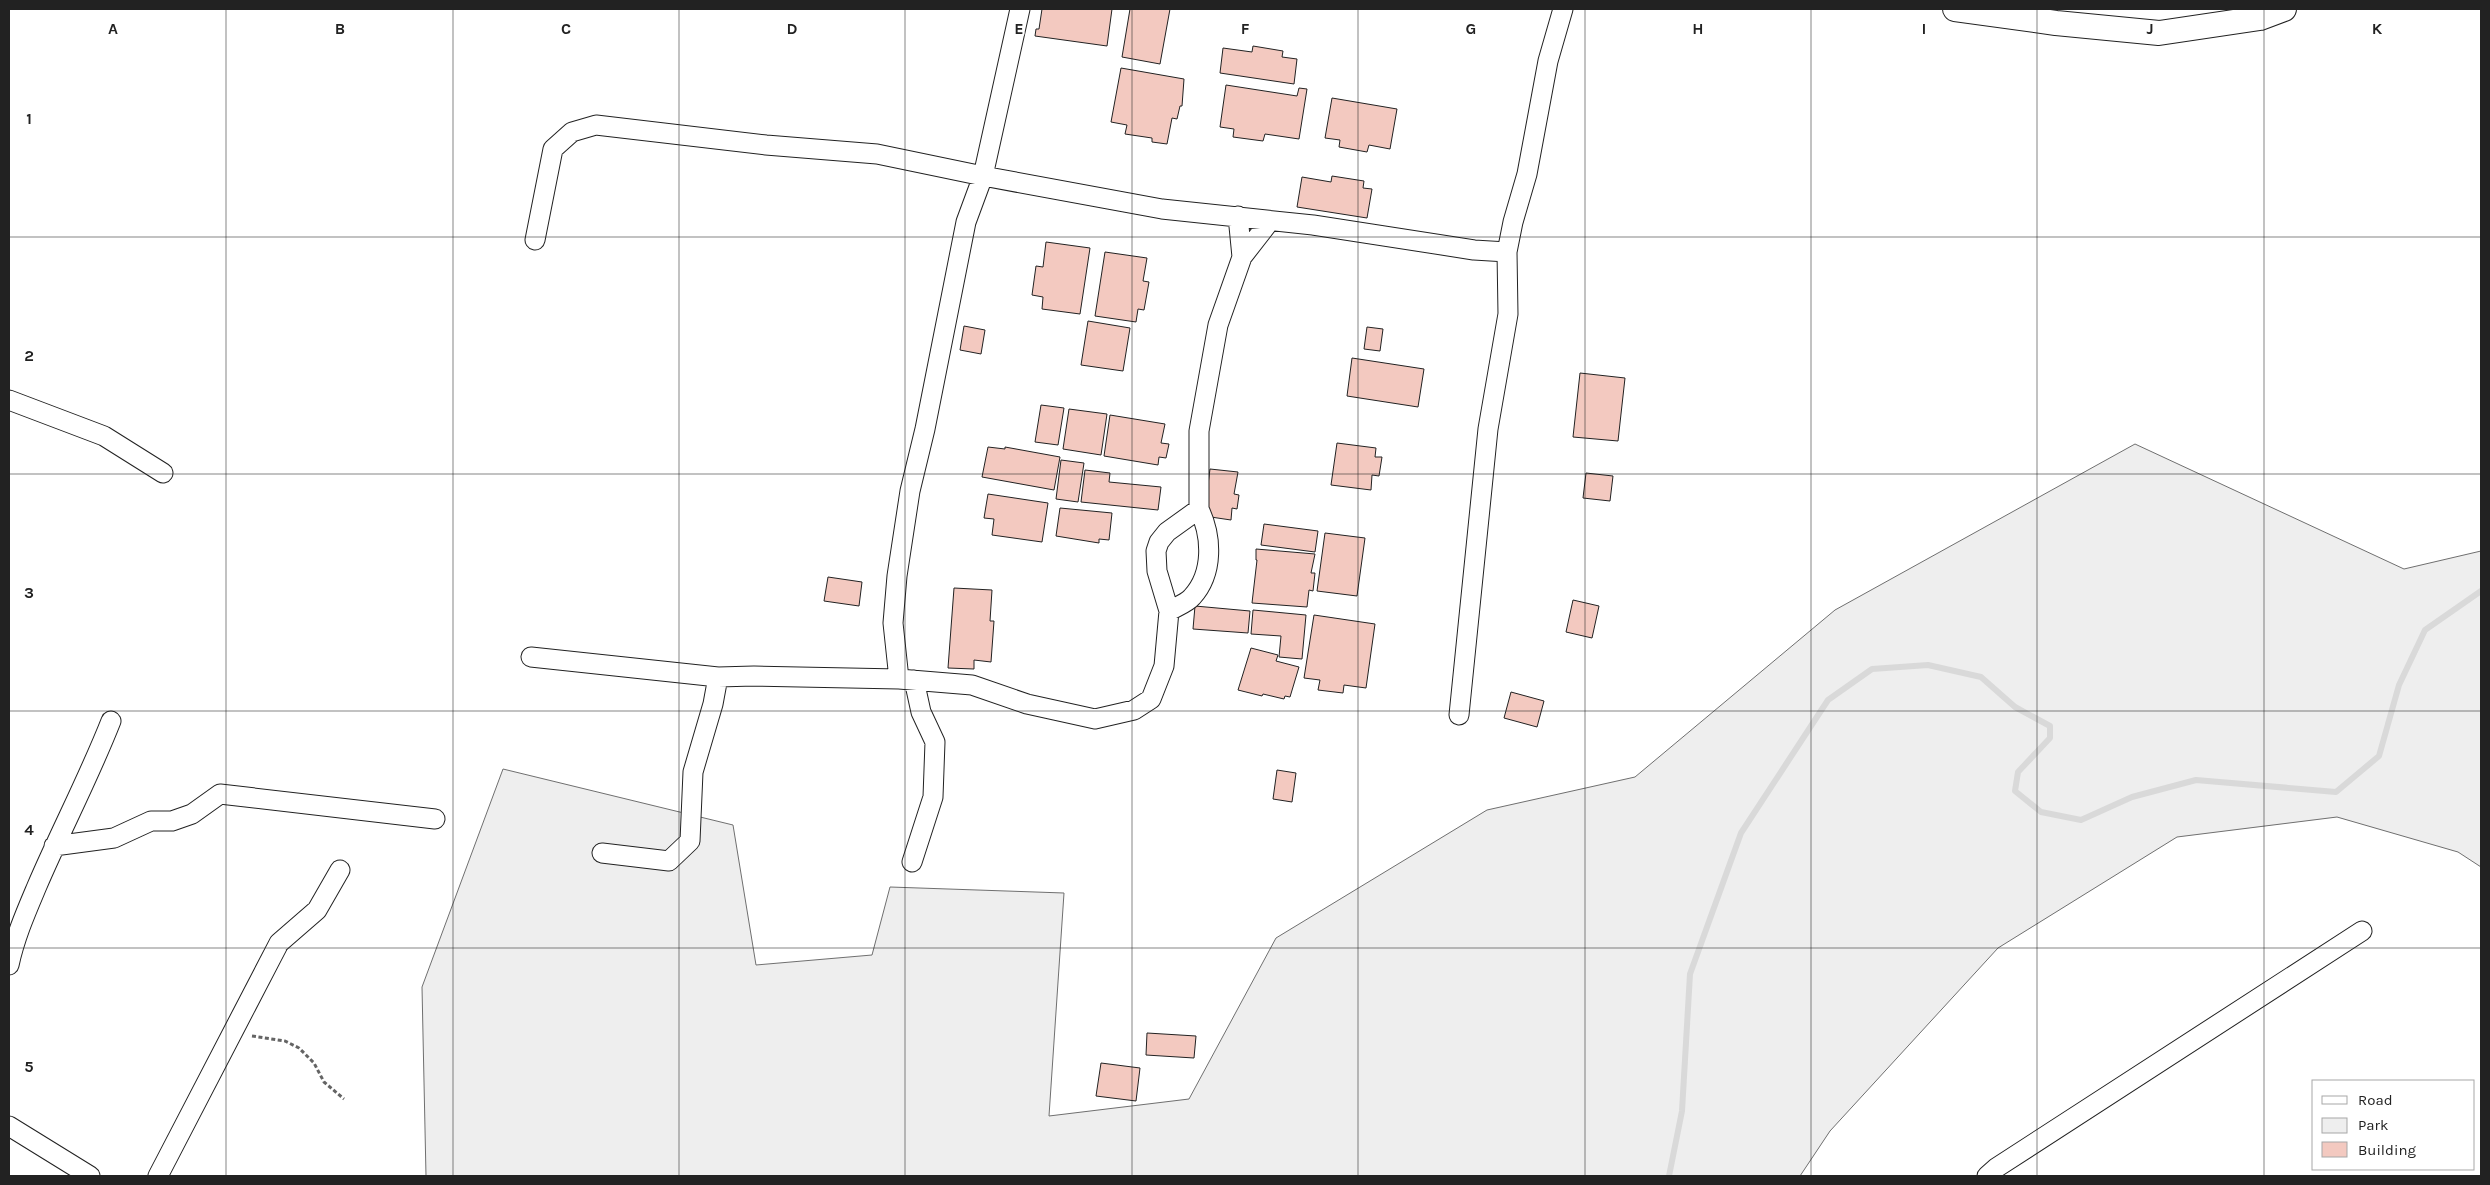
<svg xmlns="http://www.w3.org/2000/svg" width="2490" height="1185" font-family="Karla,sans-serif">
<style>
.green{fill:#eee;stroke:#6f6f6f}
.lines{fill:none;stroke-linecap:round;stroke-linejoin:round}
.stream{stroke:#d9d9d9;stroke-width:6}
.building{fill:#f3c9c0;stroke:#222}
.minor-casing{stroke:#222;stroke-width:21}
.tertiary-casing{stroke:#222;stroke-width:26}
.path{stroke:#646464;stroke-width:3;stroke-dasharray:4 2.5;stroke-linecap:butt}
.minor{stroke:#fff;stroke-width:19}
.tertiary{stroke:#fff;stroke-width:24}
.grid{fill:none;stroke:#222;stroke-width:1;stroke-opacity:0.55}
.grid-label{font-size:16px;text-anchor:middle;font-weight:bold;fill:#222;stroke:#fff;stroke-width:4;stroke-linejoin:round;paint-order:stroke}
</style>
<rect width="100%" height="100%" fill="#fff"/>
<path class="green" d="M2135,444L2404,569L2481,551V867L2458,852L2337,817L2177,837L1998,948L1830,1131L1800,1176H426L422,987L503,769L733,825L756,965L872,955L890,887L1064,893L1049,1116L1189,1099L1276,938L1487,810L1635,777L1835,610Z"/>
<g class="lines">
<path class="stream" d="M1669,1176L1682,1111L1690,974L1741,833L1828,700L1872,669L1928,665L1981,677L2015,707L2050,726V738L2018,772L2015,791L2041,812L2081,820L2132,797L2196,780L2336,792L2379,756L2399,685L2425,630L2481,591"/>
</g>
<path class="building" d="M1042,9H1112L1107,46L1035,36L1036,29H1039Z
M1130,9H1170L1160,64L1122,57Z
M1253,46L1283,51L1282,57L1297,59L1294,84L1220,73L1223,48L1252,52Z
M1121,68L1184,79L1182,106H1180L1177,119L1172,118L1167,144L1152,142V138L1125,134L1127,125L1111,122Z
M1226,85L1297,96L1299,88L1307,89L1299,139L1265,134L1263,141L1233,137L1234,129L1220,127Z
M1332,98L1397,109L1390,149L1369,145L1367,152L1339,147L1340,140L1325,138Z
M1332,176L1364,181L1363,188L1372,189L1367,218L1297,207L1302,177L1331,182Z
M1046,242L1090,248L1080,314L1042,309L1043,297L1032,295L1036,266L1043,267Z
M1105,252L1147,258L1143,281L1149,282L1144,310L1138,309L1136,322L1095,316Z
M1088,321L1130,328L1123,371L1081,365Z
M964,326L985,330L981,354L960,350Z
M1367,327L1383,329L1380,351L1364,349Z
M1352,358L1424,369L1418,407L1347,396Z
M1580,373L1625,378L1618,441L1573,437Z
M1041,405L1064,408L1058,445L1035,442Z
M1069,409L1107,414L1101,455L1063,449Z
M1110,415L1165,424L1161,443L1169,444L1166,458L1159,457L1158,465L1104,456Z
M1337,443L1376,448L1375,457H1382L1379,476L1372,475L1371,490L1331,485Z
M988,447L1005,449V447L1060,457L1054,490L982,477Z
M1061,460L1084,463L1078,502L1056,499Z
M1210,469L1238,472L1234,494L1239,495L1237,509L1232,508L1231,520L1204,516Z
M1085,470L1110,473L1109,482L1161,487L1158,510L1081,502Z
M1586,473L1613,476L1610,501L1583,498Z
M988,494L1048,503L1042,542L992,535L994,519L984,518Z
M1060,508L1112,513L1109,540L1099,539V543L1056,536Z
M1264,524L1318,531L1315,552L1261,545Z
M1325,533L1365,538L1357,596L1317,591Z
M1256,549L1315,554L1311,573H1315L1313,591L1309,590L1307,607L1252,603L1257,560H1256Z
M828,577L862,582L859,606L824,601Z
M954,588L992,590L990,621H994L991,662L974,660V669L948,668Z
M1573,600L1599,606L1592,638L1566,632Z
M1195,606L1250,611L1248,633L1193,629Z
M1253,610L1306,615L1302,659L1279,657L1281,636L1251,634Z
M1314,615L1375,624L1366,688L1344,685L1343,693L1318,690L1320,680L1304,678Z
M1251,648L1278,655L1276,661L1299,667L1290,697L1285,696L1284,699L1263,694L1262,696L1238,690Z
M1511,692L1544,701L1537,727L1504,718Z
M1277,770L1296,773L1292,802L1273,799Z
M1147,1033L1196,1036L1194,1058L1146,1055Z
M1101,1063L1140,1068L1136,1101L1096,1096Z"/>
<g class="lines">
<defs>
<path id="minor" d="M1020,9L983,176L1162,209L1313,225L1474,250L1507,252
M1238,216L1242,257
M535,240L553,149L572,132L596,125L766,145L877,154L983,176L966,222L925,429L910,491L897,576L893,623L899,679L972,685L1027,704L1095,719L1134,710L1151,699L1164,666L1169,611L1157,571L1156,551L1159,542L1167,532L1199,509V431L1218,325L1242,257L1270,221
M9,400L104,436L163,473
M1169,611C1176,607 1187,603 1192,597C1214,573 1212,536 1199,509
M531,657L718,677L754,676L899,679
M1459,715L1488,429L1508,314L1507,252L1513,222L1527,174L1548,61L1563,9
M54,846L114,838L151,821H172L192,814L220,794L435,819
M602,853L669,861L690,841L693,772L713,704L718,677
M912,862L933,797L935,742L921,712L914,680
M9,965C15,937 26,912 37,886C61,830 89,777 111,721
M9,1126L90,1176
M158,1176L279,943L317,910L340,870
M1987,1176L1996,1168L2362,931"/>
<path id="tertiary" d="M1955,9L2056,23L2159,33L2260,18L2284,9"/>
</defs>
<use href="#minor" class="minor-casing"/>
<use href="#tertiary" class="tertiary-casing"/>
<path class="path" d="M252,1036L285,1041L299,1048L314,1063L324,1082L344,1099"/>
<use href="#minor" class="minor"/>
<use href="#tertiary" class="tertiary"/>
</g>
<path class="grid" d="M226,9V1176M453,9V1176M679,9V1176M905,9V1176M1132,9V1176M1358,9V1176M1585,9V1176M1811,9V1176M2037,9V1176M2264,9V1176M9,237H2481M9,474H2481M9,711H2481M9,948H2481"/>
<g class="grid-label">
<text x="113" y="34">A</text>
<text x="340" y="34">B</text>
<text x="566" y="34">C</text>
<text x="792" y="34">D</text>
<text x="1019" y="34">E</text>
<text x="1245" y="34">F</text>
<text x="1471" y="34">G</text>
<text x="1698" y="34">H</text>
<text x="1924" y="34">I</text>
<text x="2150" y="34">J</text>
<text x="2377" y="34">K</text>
<text x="29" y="124">1</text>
<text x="29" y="361">2</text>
<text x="29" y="598">3</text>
<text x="29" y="835">4</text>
<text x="29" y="1072">5</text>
</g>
<rect width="2490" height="1185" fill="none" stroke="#222222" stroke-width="20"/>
<rect x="2312" y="1080" width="162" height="90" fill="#ffffff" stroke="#a7a7a7"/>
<rect x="2322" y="1096" width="25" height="8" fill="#ffffff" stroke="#a7a7a7"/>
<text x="2358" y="1105" font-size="15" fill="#222222">Road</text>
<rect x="2322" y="1118" width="25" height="15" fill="#eeeeee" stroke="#a7a7a7"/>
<text x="2358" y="1130" font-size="15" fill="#222222">Park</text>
<rect x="2322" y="1142" width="25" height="15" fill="#f3c9c0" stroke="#a7a7a7"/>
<text x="2358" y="1155" font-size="15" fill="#222222">Building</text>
</svg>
